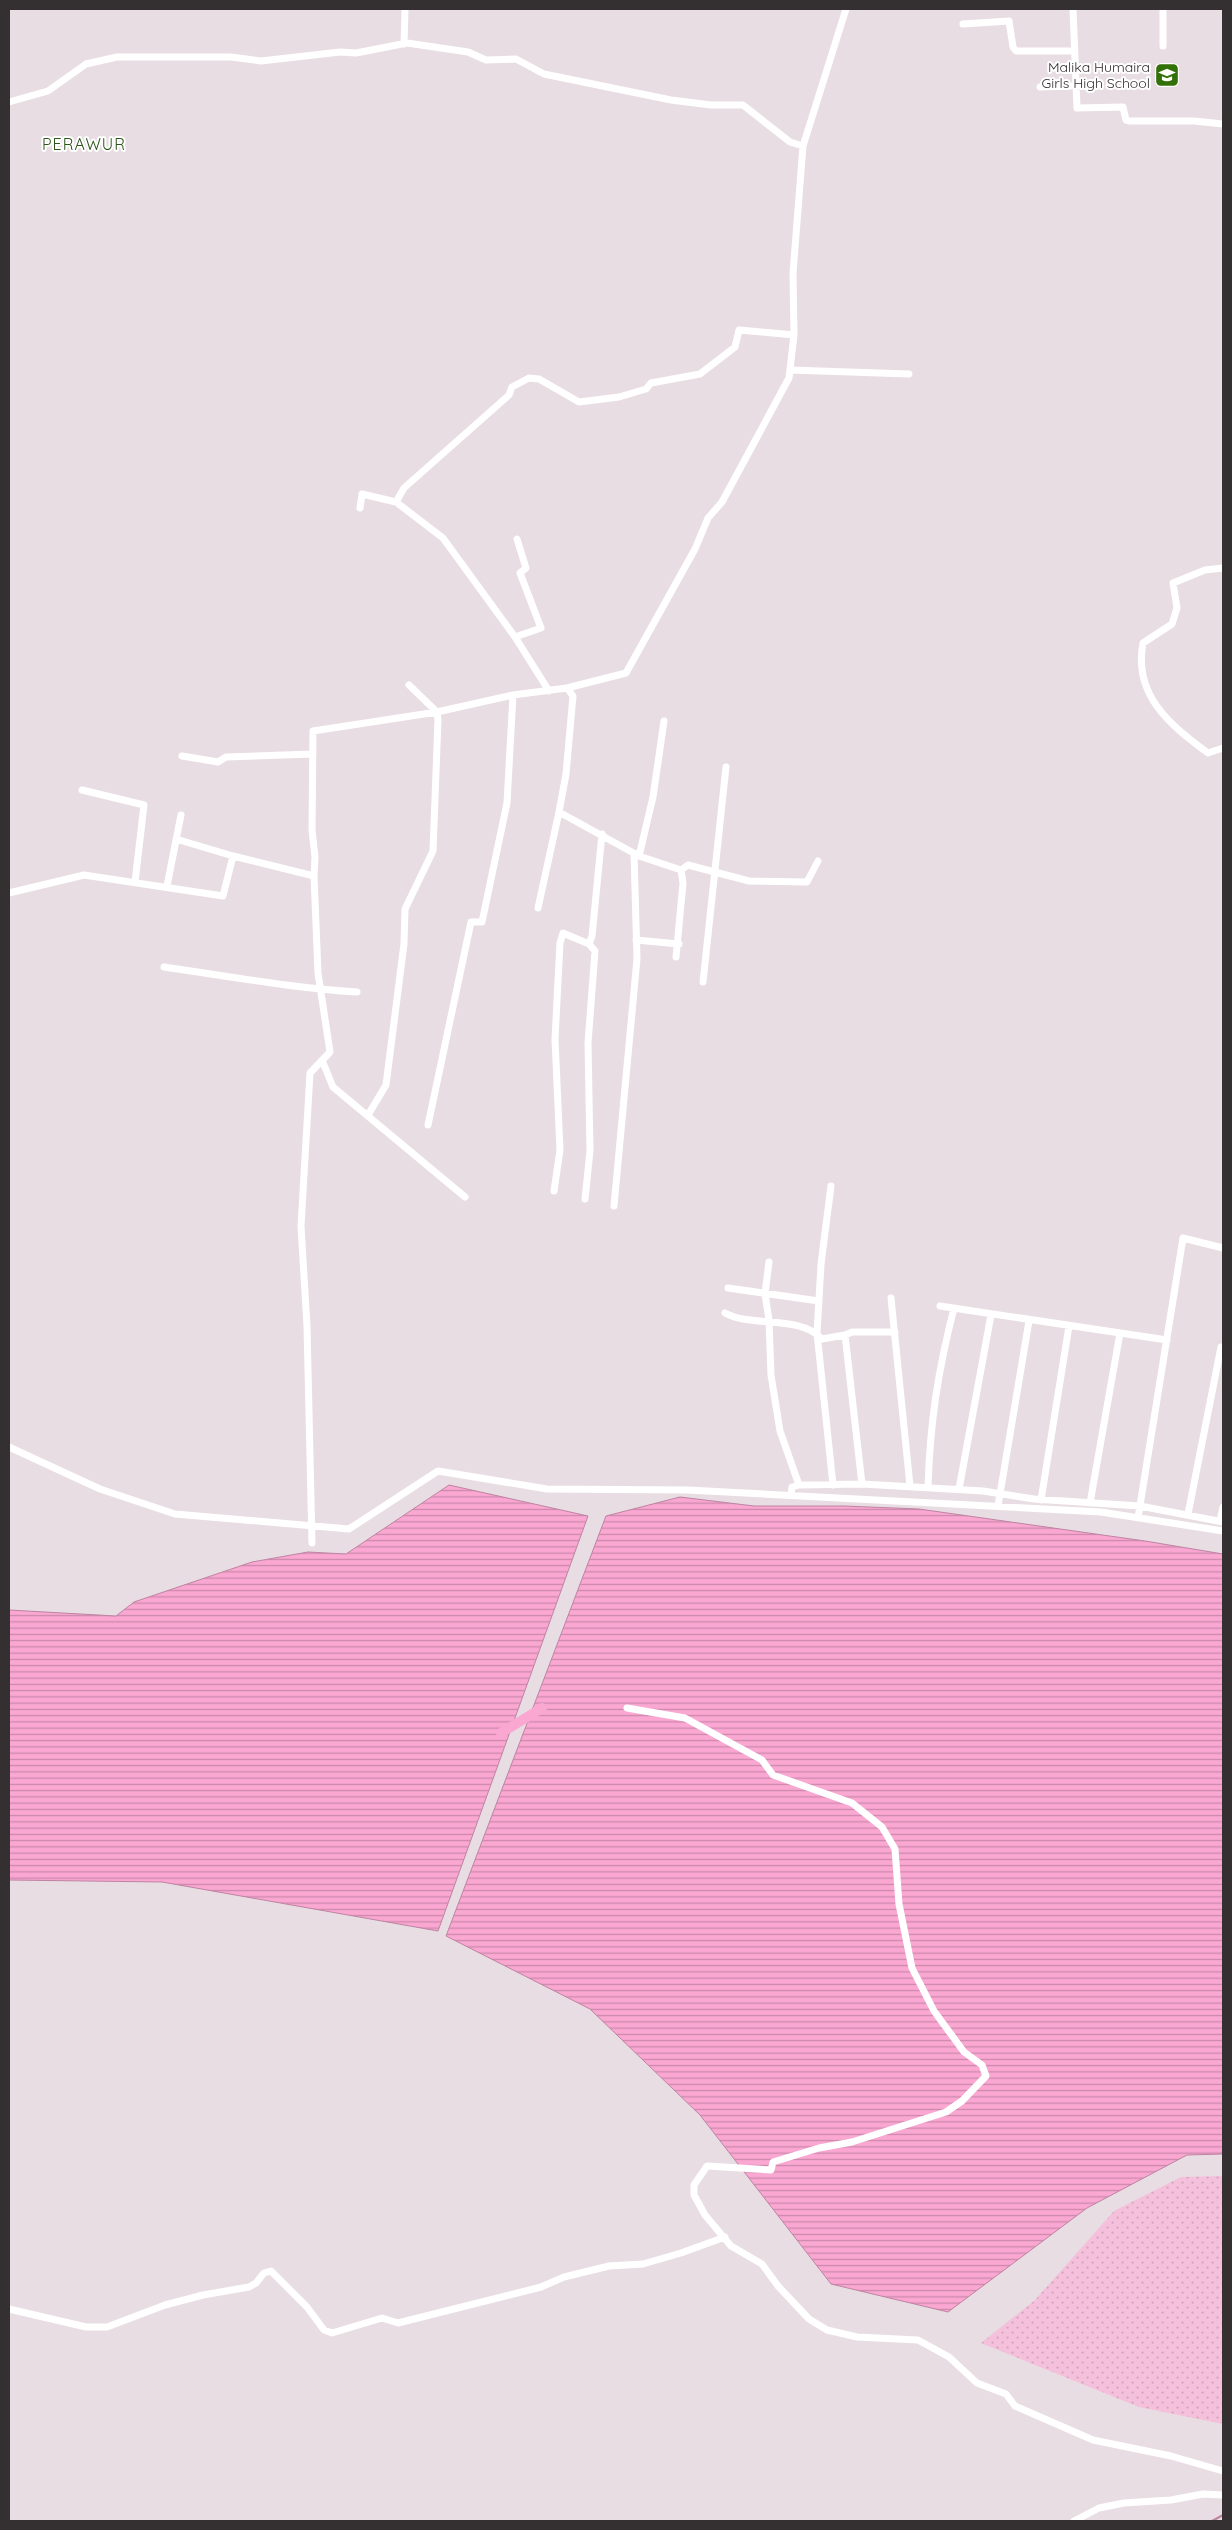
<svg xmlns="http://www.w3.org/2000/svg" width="1232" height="2530" font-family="Quicksand,sans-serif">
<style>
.grass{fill:url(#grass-dots)}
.water{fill:url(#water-rules);stroke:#bf83a2}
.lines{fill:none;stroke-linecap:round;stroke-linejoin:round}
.stream{stroke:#bf83a2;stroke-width:2}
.river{stroke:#faa7d2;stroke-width:10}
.minor{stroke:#fff;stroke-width:7}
.labels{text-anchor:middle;stroke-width:4;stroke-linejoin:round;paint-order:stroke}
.poi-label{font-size:14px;fill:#342f31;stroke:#fff;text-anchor:end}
.quarter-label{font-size:16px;letter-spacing:1px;fill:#2c5519;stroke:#fff}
</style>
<defs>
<pattern id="grass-dots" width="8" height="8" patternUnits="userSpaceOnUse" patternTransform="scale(1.25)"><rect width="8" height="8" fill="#f5c0db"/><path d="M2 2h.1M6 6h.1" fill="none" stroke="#d3a5bc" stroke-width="1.8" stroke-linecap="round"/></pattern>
<pattern id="water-rules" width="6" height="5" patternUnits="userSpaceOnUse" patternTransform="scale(1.25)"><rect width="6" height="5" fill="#faa7d2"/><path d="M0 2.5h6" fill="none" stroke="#cb88ab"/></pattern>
</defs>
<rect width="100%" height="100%" fill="#e8dde2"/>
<path class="grass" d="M1223,2176V2424L1139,2407L981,2343L1035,2300L1114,2211L1181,2177Z"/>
<path class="water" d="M449,1485L588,1516L438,1931L162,1882L9,1880V1610L116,1616L134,1602L252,1562L308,1552L346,1554Z
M680,1497L754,1506H844L919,1509L1145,1541L1223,1554V2154L1187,2155L1087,2208L948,2312L831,2284L700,2115L590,2009L446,1936L606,1516Z"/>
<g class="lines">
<path class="stream" d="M1212,2521L1223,2515"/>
<path class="river" d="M501,1733L542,1708"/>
<path class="minor" d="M1073,9L1077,108L1123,107L1126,120L1130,121H1194L1223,124
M963,24L1009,21L1013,47L1016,51H1074
M404,44L405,9
M1163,46V9
M1040,87L1096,85
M9,102L48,91L86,64L117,57H231L261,61L340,52L356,53L407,43L468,52L486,60L516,59L544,74L671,100L711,105H743L790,142L803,146
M790,370L909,374
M360,508L362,494L396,502
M1223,568L1205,570L1173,583L1177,608L1172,624L1143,643C1133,695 1170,725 1208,753L1223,748
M515,637L541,628L520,573L526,568L517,539
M567,688L573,696L566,774L559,812L639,856L681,870L688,865L749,881L807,882L818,861
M549,691L515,637L443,538L396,502L404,488L509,395L512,387L529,378L539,379L579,402L619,397L646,389L651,383L700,374L735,347L739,330L794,335
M182,756L218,762L226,757L313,754
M82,790L144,805L135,882
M176,839L233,856
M167,886L181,815
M9,893L84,875L223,896L233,856L314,876
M538,908L559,812
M636,940L679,944
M676,957L683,883L681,870
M164,967C228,976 292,988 357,992
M703,982L726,767
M322,1060L333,1087L465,1197
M368,1115L386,1085L404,944L405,909L433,851L438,720L437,712L409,685
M428,1125L471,922H482L507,803L513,695
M831,1186L821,1264L817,1333L833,1485
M554,1191L560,1150L555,1039L560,943L563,933L589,944
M585,1199L590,1151L588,1043L595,951L589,944L592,936L602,834
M614,1206L637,959L634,853L639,856L653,797L664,721
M769,1262L765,1294L769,1320L771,1375L780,1431L799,1485
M728,1288L819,1301
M891,1298L910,1486
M940,1306L1167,1340
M725,1313C751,1328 799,1314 822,1339L845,1335L862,1484
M845,1335L852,1332H895
M9,1447L100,1489L175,1514L349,1529L438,1471L547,1489L688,1490L1101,1512L1223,1531
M928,1487C930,1422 938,1371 954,1308
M959,1489L991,1315
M791,1495L792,1487L799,1485L862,1484L983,1491L1034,1499L1140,1506L1223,1522
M1041,1500L1069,1326
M1090,1503L1120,1333
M998,1506L1029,1321
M1188,1514L1221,1347
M1138,1518L1183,1238L1223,1248
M1220,1521L1223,1507
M312,1543L307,1326L301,1226L310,1073L330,1052L318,973L314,876L315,857L312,830L313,731L437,712L513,695L567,688L626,673L695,549L708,518L722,502L789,378L794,335L793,273L803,146L846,9
M627,1708L685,1718L762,1760L773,1775L852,1803L882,1827L895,1849L899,1904L912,1968L934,2011L964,2052L982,2065L986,2076L962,2101L946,2112L852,2142L819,2148L773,2162L771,2170L707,2166L694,2185V2195L705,2215L731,2246L762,2264L778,2286L809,2319L827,2330L857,2337L918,2340L949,2357L977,2383L1006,2394L1015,2406L1093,2440L1171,2456L1223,2471
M9,2309L86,2327H107L165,2305L203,2295L249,2287L256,2283L264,2273L271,2271L307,2307L324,2330L332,2333L382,2318L398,2323L541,2287L564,2277L609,2266L643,2264L681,2253L725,2237
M1074,2521L1099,2508L1124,2503L1171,2500L1203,2494L1223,2495"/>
</g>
<defs>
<symbol id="school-square" viewBox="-11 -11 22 22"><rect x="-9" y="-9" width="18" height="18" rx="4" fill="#327108" stroke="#fff"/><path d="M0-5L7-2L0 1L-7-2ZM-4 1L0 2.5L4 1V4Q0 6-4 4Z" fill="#fff"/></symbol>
</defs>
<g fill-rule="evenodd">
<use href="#school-square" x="1153" y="61" width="28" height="28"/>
</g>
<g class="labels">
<g class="poi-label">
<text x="1150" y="72">Malika Humaira<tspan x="1150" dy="16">Girls High School</tspan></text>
</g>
<g class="quarter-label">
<text x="84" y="150">PERAWUR</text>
</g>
</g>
<rect width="1232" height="2530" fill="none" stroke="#342f31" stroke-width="20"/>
</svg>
